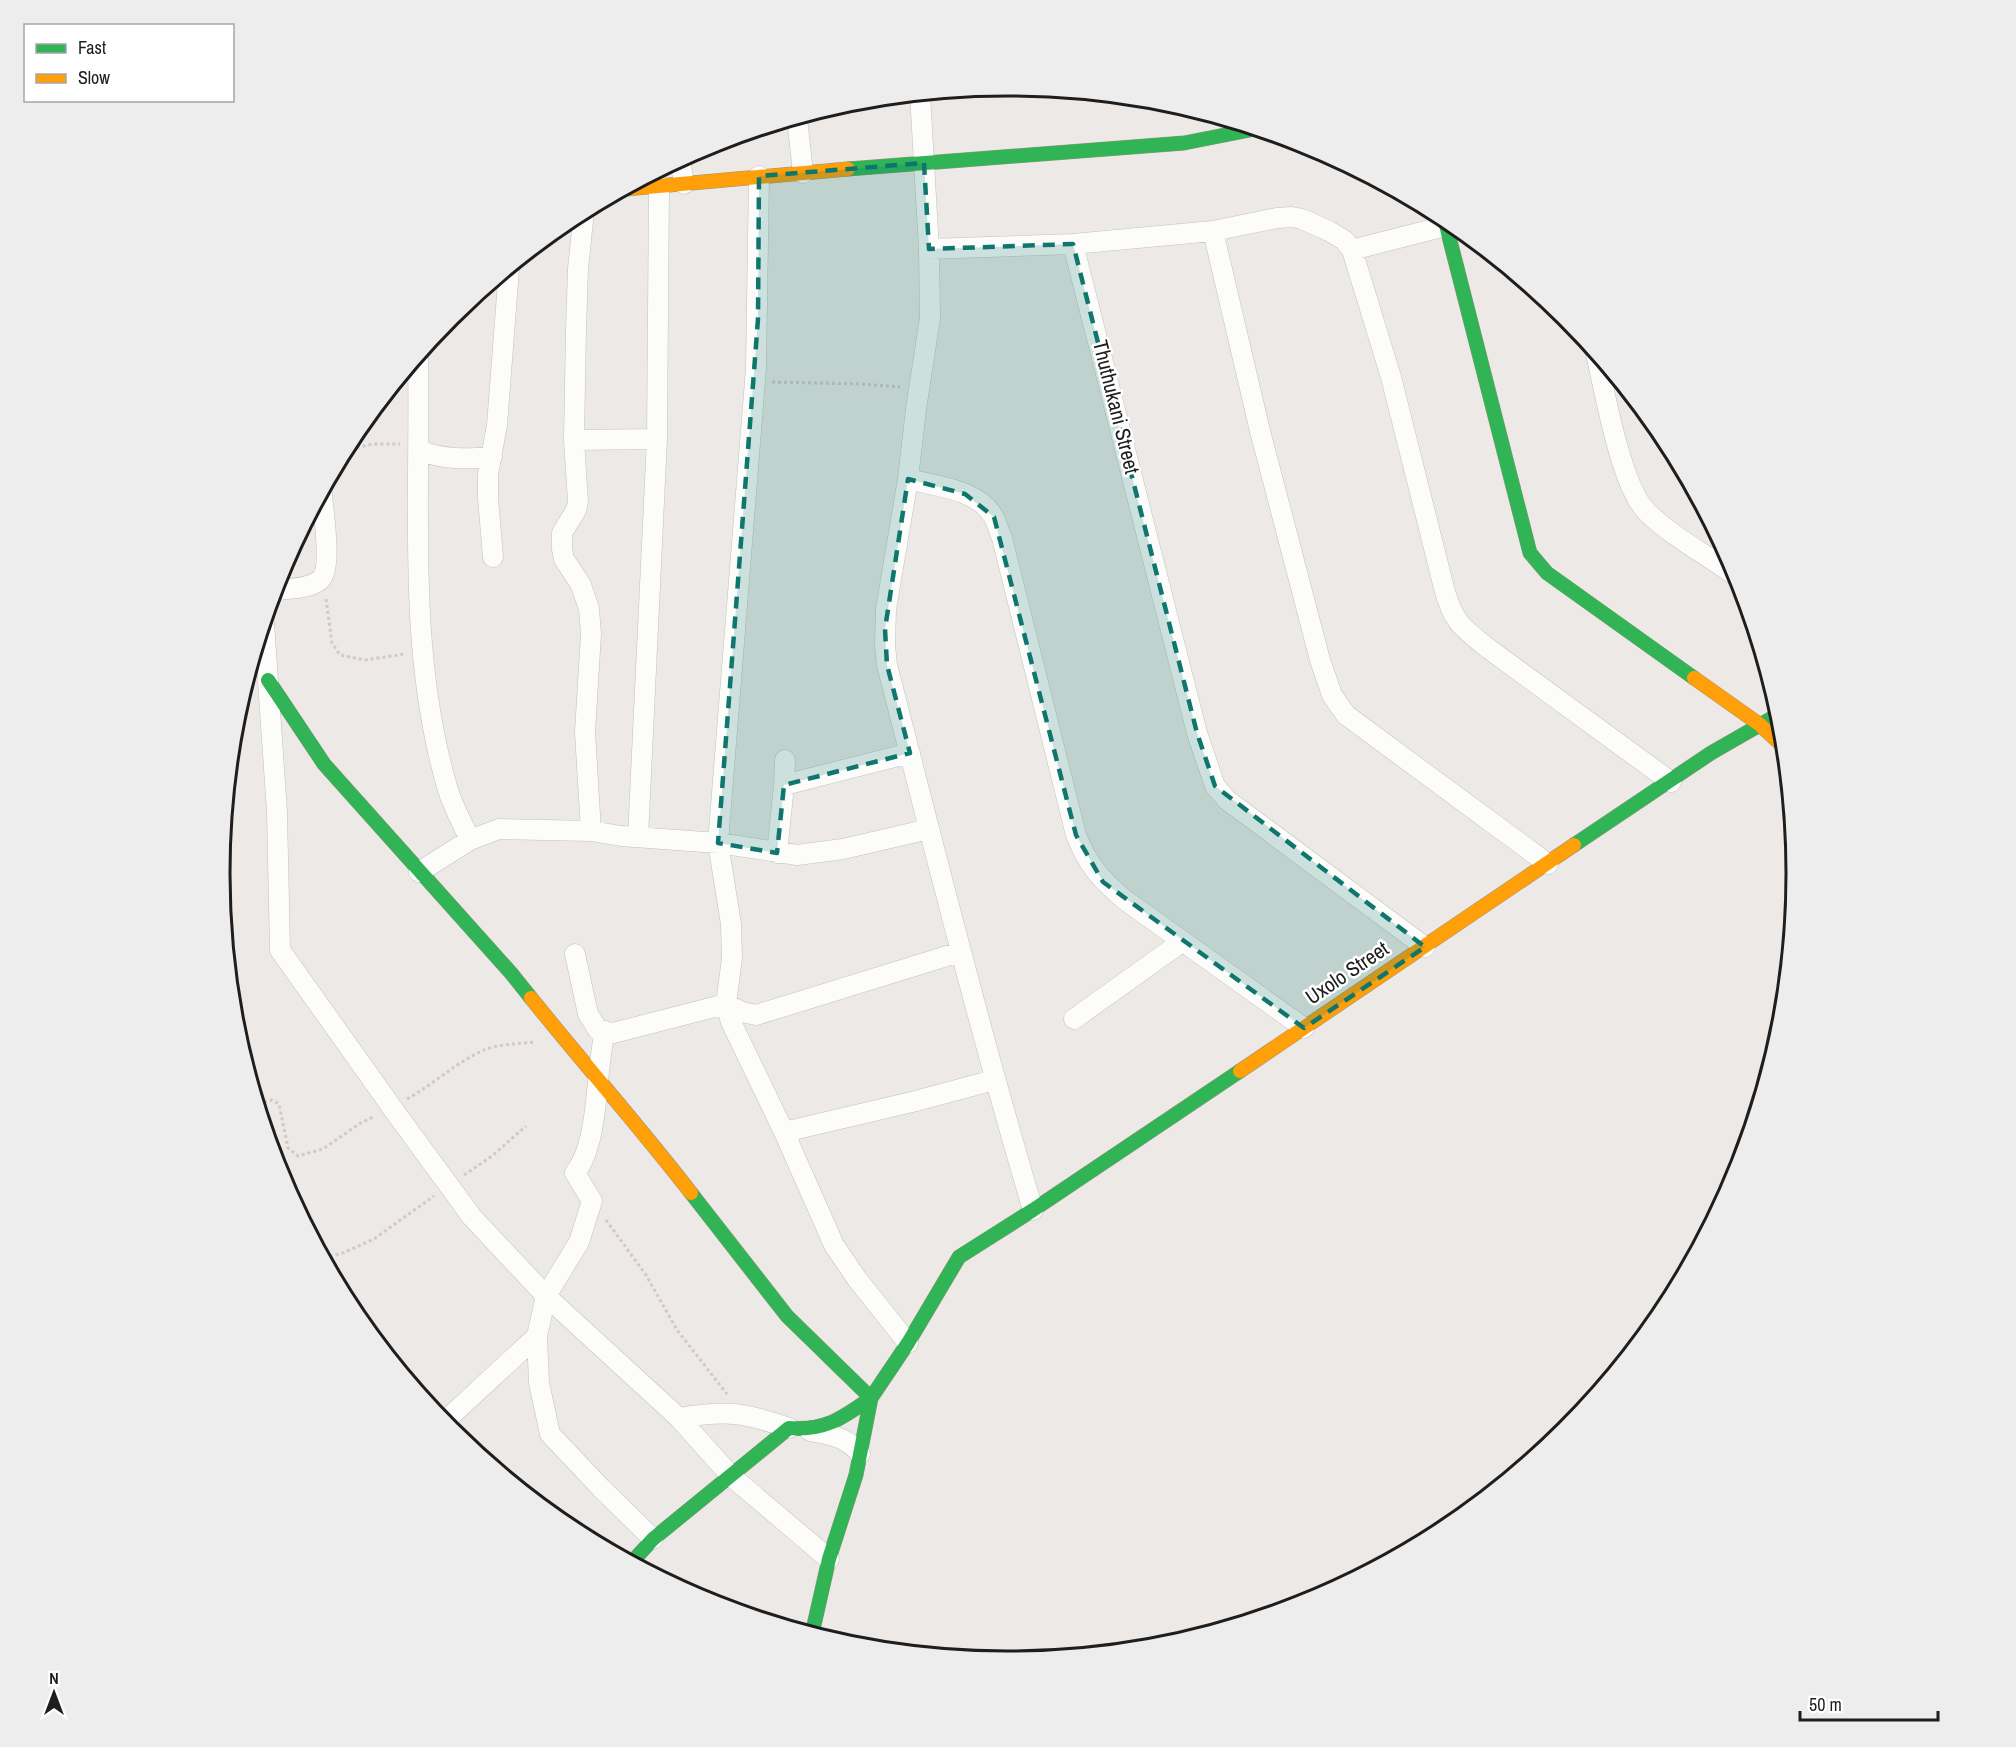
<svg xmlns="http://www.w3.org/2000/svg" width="2016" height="1747" font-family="'Archivo Narrow',sans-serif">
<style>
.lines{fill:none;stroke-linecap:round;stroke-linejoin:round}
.street-casing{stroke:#c3c2c1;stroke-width:21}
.fast-casing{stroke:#95947f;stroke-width:15}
.slow-casing{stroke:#95947f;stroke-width:15}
.path{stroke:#d5c7c6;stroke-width:3;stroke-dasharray:3 3;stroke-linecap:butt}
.street{stroke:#fcfcfb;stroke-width:20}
.fast{stroke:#30b455;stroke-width:14}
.slow{stroke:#ff9f0a;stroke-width:14}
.marked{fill:#0f766e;fill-opacity:0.2;stroke:#0f766e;stroke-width:4.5;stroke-dasharray:12 8;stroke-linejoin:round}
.labels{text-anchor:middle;stroke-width:5;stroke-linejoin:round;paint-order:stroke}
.street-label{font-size:21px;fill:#1e1e1e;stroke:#fff}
.rim{fill:none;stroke:#1e1e1e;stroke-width:3}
</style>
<rect width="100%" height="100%" fill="#ece9e6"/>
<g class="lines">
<defs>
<path id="street" d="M920,94L929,249L930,318L916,409L908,479L886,609L885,646L887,665C934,847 979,1029 1033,1210
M797,118L803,173
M680,159L684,184
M759,176L756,368L718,843L731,924L732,958L726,1004L731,1022L784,1132L834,1245L857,1279L908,1343
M584,211L578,269L576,330L574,440L578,502L576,510L562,533V549L564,559L581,585L589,609L591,634L585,732L591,831
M1213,231L1260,431L1320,660L1332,695L1346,715L1548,864
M1073,244L1197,733L1215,786L1227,800L1425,947
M929,249L1073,244L1213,231L1277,218L1292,217L1302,219L1329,231L1344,240L1352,250L1391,377L1444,588C1453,622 1462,628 1489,649L1671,782
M1352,250L1453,224
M1596,354C1605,392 1621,487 1647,512C1673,538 1708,555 1737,577
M418,356C421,500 406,649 448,790C453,807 463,824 470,840
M574,440L657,439
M419,450C443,460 467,459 492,457
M908,479C935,486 977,489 993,516C997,523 999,531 1002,538L1076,835C1088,865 1100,879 1125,900L1304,1028
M493,557L488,498V474L497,425L509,269
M274,590C288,589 309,589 320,580C333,569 323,511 322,494
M264,623L277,812L280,950L398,1116L472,1217L546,1296L679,1418L731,1476L829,1559
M785,760L784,785L910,753
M638,837L657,439L659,186
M777,853L784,785
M419,872L470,840L499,829L591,831L621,836L718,843L797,855L843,849L929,829
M575,954L588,1014L598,1030L613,1033L726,1004L742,1012L756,1015L960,952
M1074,1019L1183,941
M605,1031C595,1072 600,1141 575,1173L592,1201L579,1242L546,1296L537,1336L539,1383L550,1434L601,1488L653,1539
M784,1132L916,1101L994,1080
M679,1418C727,1410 743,1412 789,1428
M444,1422L537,1336
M810,1431C830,1435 848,1437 860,1454"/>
<path id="fast" d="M848,169L1184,143L1255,129
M1444,217L1530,553L1547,573L1694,678
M268,680L324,764L511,973L531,998
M1574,845L1711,753L1779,714
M632,1562L653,1539L789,1428C826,1431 842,1418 871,1398L787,1316L691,1193
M812,1634L829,1559L856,1475L871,1398L908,1343L959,1257L1033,1210L1240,1071"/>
<path id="slow" d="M625,189L848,169
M1694,678L1759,724L1783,746
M531,998C584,1064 640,1127 691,1193
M1240,1071L1574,845"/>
</defs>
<use href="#street" class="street-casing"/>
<use href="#fast" class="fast-casing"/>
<use href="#slow" class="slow-casing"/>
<path class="path" d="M772,382L862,384L900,387
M345,450L373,444H400
M326,599L332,643L340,655L365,660L405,654
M407,1099C434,1084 455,1063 484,1050C498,1044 519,1044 535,1042
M258,1103L272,1100L279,1104L288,1148L298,1156L323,1149L359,1124L375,1116
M464,1175L492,1156L526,1126
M606,1220L646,1275L677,1330L727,1394
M324,1258L343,1253L374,1239L434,1196"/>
<use href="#street" class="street"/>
<use href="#fast" class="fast"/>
<use href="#slow" class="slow"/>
</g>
<path class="marked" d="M924,163L929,249L1073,244L1197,733L1215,786L1425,947L1304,1028L1103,882L1076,835L994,517L965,494L908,479L885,629L887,665L910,753L784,785L777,853L718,843L758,319L759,176Z"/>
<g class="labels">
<g class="street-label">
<text transform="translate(1116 407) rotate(76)" y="7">Thuthukani Street</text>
<text transform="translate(1347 973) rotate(-34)" y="7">Uxolo Street</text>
</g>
</g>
<path d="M0 0H2016V1747H0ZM1007 96H1009A777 777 0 0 1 1786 873V874A777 777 0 0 1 1009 1651H1007A777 777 0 0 1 230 874V873A777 777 0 0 1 1007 96Z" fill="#ededed" fill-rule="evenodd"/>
<path class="rim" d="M1007 96H1009A777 777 0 0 1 1786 873V874A777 777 0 0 1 1009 1651H1007A777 777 0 0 1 230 874V873A777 777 0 0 1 1007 96Z"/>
<rect x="24" y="24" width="210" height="78" fill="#ffffff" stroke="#a5a5a5" stroke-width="1.5"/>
<rect x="36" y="44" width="30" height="9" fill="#30b455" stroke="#a5a5a5" stroke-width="1.5"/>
<text x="78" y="54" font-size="18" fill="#1e1e1e">Fast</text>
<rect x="36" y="74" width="30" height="9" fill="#ff9f0a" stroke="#a5a5a5" stroke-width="1.5"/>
<text x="78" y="84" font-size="18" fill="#1e1e1e">Slow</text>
<g transform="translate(54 1693)" stroke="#ffffff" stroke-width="4.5" paint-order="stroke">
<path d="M0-4.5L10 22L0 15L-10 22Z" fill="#1e1e1e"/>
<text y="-9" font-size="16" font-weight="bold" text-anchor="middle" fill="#1e1e1e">N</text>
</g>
<path d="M1800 1711v9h138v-9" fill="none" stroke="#1e1e1e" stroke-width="3"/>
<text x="1809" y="1711" font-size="18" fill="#1e1e1e" stroke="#ffffff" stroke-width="4.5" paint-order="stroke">50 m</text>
</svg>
